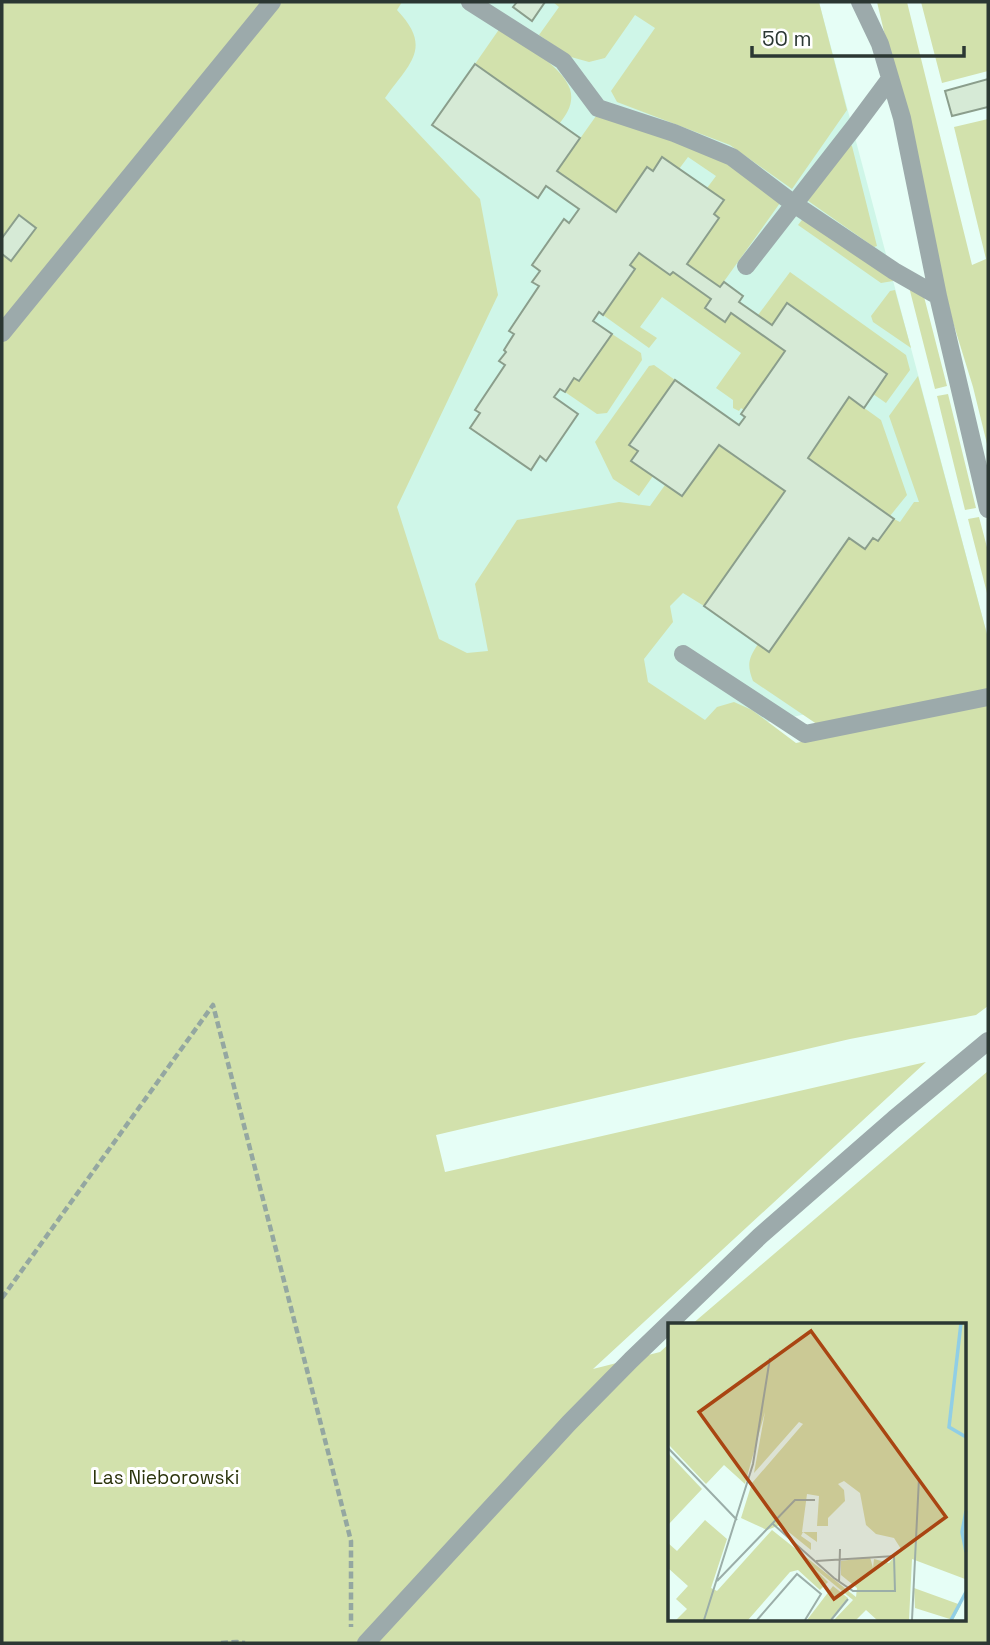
<svg xmlns="http://www.w3.org/2000/svg" width="990" height="1645" font-family="'Space Grotesk',sans-serif">
<style>
.built{fill:#cff6e8}
.green{fill:#d2e1ac}
.building{fill:#d6ead6;stroke:#8b9e8c;stroke-width:2}
.lines{fill:none;stroke-linecap:round;stroke-linejoin:round}
.path{stroke:#94a7a1;stroke-width:4.5;stroke-dasharray:7 3.5;stroke-linecap:butt}
.lane{stroke:#9caaab;stroke-width:18}
.street{stroke:#9caaab;stroke-width:18}
.labels{text-anchor:middle;stroke-width:6;stroke-linejoin:round;paint-order:stroke}
.park-label{font-size:19px;fill:#2a330b;stroke:#fff}
.inset-river{fill:none;stroke:#90cee6;stroke-width:3.5}
.inset-road{fill:none;stroke:#9baea8;stroke-width:2}
.view{fill:#a94512;fill-opacity:0.15;stroke:#a94512;stroke-width:3.5}
.inset-edge{fill:none;stroke:#2b3733;stroke-width:3.5}
</style>
<rect width="100%" height="100%" fill="#e6fef6"/>
<path class="built" d="M301,2H819L988,638V675L388,804Z"/>
<path class="green" d="M2,2H402L397,10C433,48 410,63 385,98L480,199L498,295L397,507L439,639L467,653L488,651L475,584L517,520L619,502L650,506L665,485L682,496L719,445L785,491L704,606L683,593L670,606L673,622L644,659L648,682L705,720L717,707L734,702L752,710L796,743L833,735L753,681C747,665 748,659 758,644L768,651L849,538H873L878,541L894,519L900,522L914,502H919L889,416L918,376L988,638V1006L976,1015L850,1039L436,1135L445,1172L926,1062L593,1369L660,1352L670,1343V1619H964V1325H691L988,1071V1643H2Z
M553,2H819L847,110L792,189L730,145L617,102L611,91L655,28L635,15L605,58L589,62L571,57L539,35L559,7Z
M877,2H907L972,265L986,259L954,127L988,119V448L973,387L952,319Z
M921,2H988V71L942,83Z
M500,28C520,42 562,65 570,89C574,102 568,113 559,124L475,64Z
M601,109L727,161L780,203L720,287L687,264L719,218L714,214L723,200L707,188L716,176L688,157L679,169L662,157L653,171L647,167L616,212L557,171Z
M849,143L852,146L877,246L874,247L804,198Z
M805,216L891,275L893,281L881,283L798,225Z
M639,253L670,274L673,272L711,299L705,308L724,322L731,313L785,351L744,410L741,408L739,411L733,408V400L716,388L741,353L662,297L640,327L657,338L649,348L603,315L634,269L630,265Z
M790,272L906,355L910,370L886,403L873,394L887,374L788,303L772,325L758,315Z
M921,285L947,386L935,389L909,287Z
M895,290L911,348L873,322L871,316L890,291Z
M612,334L641,353L642,360L607,413L597,414L565,392L574,378L580,381Z
M654,365L675,380L629,445L638,451L631,461L653,476L639,496L613,479L595,442L649,366Z
M948,394L976,508L965,510L937,396Z
M849,397L881,420L907,495L890,516L808,458Z
M979,517L988,551V597L968,519Z"/>
<path class="building" d="M517,2H545L532,21L513,7Z
M475,64L580,138L557,171L616,212L647,167L653,171L662,157L724,200L714,214L719,218L687,264L720,287L724,282L743,296L739,302L772,325L787,303L887,374L864,408L849,397L808,458L894,519L878,541L873,538L865,549L849,538L769,652L704,606L785,491L719,445L682,496L631,461L638,451L629,445L675,380L739,425L745,417L741,414L785,351L731,313L725,322L705,308L711,299L673,272L670,275L639,253L630,265L635,269L603,315L599,312L593,321L612,334L579,381L574,378L565,392L560,389L554,397L578,414L546,461L540,456L531,470L470,428L480,413L475,410L505,365L499,361L506,352L504,350L514,334L509,331L539,286L532,282L540,271L532,265L564,219L569,223L579,209L546,186L538,198L432,125Z
M988,79V107L952,116L945,91Z
M19,215L36,228L11,261L2,254V238Z"/>
<g class="lines">
<path class="path" d="M2,1298L213,1005L351,1541V1627
M221,1643L237,1642L245,1643"/>
<path class="lane" d="M470,2L563,61L598,108L674,133L732,157L794,204L894,271L938,296
M860,2L880,44L902,118L938,296L988,509
M746,266L855,126L890,79
M683,654L805,734L988,697"/>
<path class="street" d="M2,333L272,2
M366,1643L569,1423L631,1360L760,1236L894,1119L988,1041"/>
</g>
<g class="labels">
<g class="park-label">
<text x="166" y="1484">Las Nieborowski</text>
</g>
</g>
<g transform="translate(668 1323)">
<rect width="298" height="298" fill="#e6fef6"/>
<path d="M0,0H297V256L244,236L241,297H209L198,287L188,297H166L185,277L146,245L160,259L152,267L130,247L122,249L80,297H8L19,286L8,276L20,263L0,245V220L9,228L37,197L59,216L43,265L49,268L104,207L188,274L189,265L173,252V238L202,234L205,245L206,236L221,240L233,226L226,215L208,211L198,202L192,170L176,158L170,161L176,167L177,178L160,195V203H149L151,173L139,171L134,209H149V219L135,209L133,213L143,220V227L112,202L99,207L73,195L84,160L135,101L131,99L86,150L97,89L77,161L56,142L38,161L0,121ZM0,130L34,166L0,202ZM165,263L180,275L162,297H139ZM246,265L293,282L285,297L247,285Z" fill="#d2e1ac"/>
<path class="inset-river" d="M293,0L281,104L298,114M298,188L294,209L298,229M283,297L298,269"/>
<path class="inset-road" d="M0,125L69,197M105,201L166,255L185,268H227L226,233L148,238M49,258L127,177H147M171,259L172,226M36,297L85,141L102,35M89,297L129,251L153,271L137,297M163,297L180,276M244,297L251,155"/>
<path class="view" d="M143,8L278,194L166,276L31,89Z"/>
<rect width="298" height="298" class="inset-edge"/>
</g>
<rect width="990" height="1645" fill="none" stroke="#2b3733" stroke-width="7"/>
<path d="M752 46v10h212v-10" fill="none" stroke="#2b3733" stroke-width="3.5"/>
<text x="762" y="46" font-size="21" fill="#2b3733" stroke="#ffffff" stroke-width="5" paint-order="stroke">50 m</text>
</svg>
